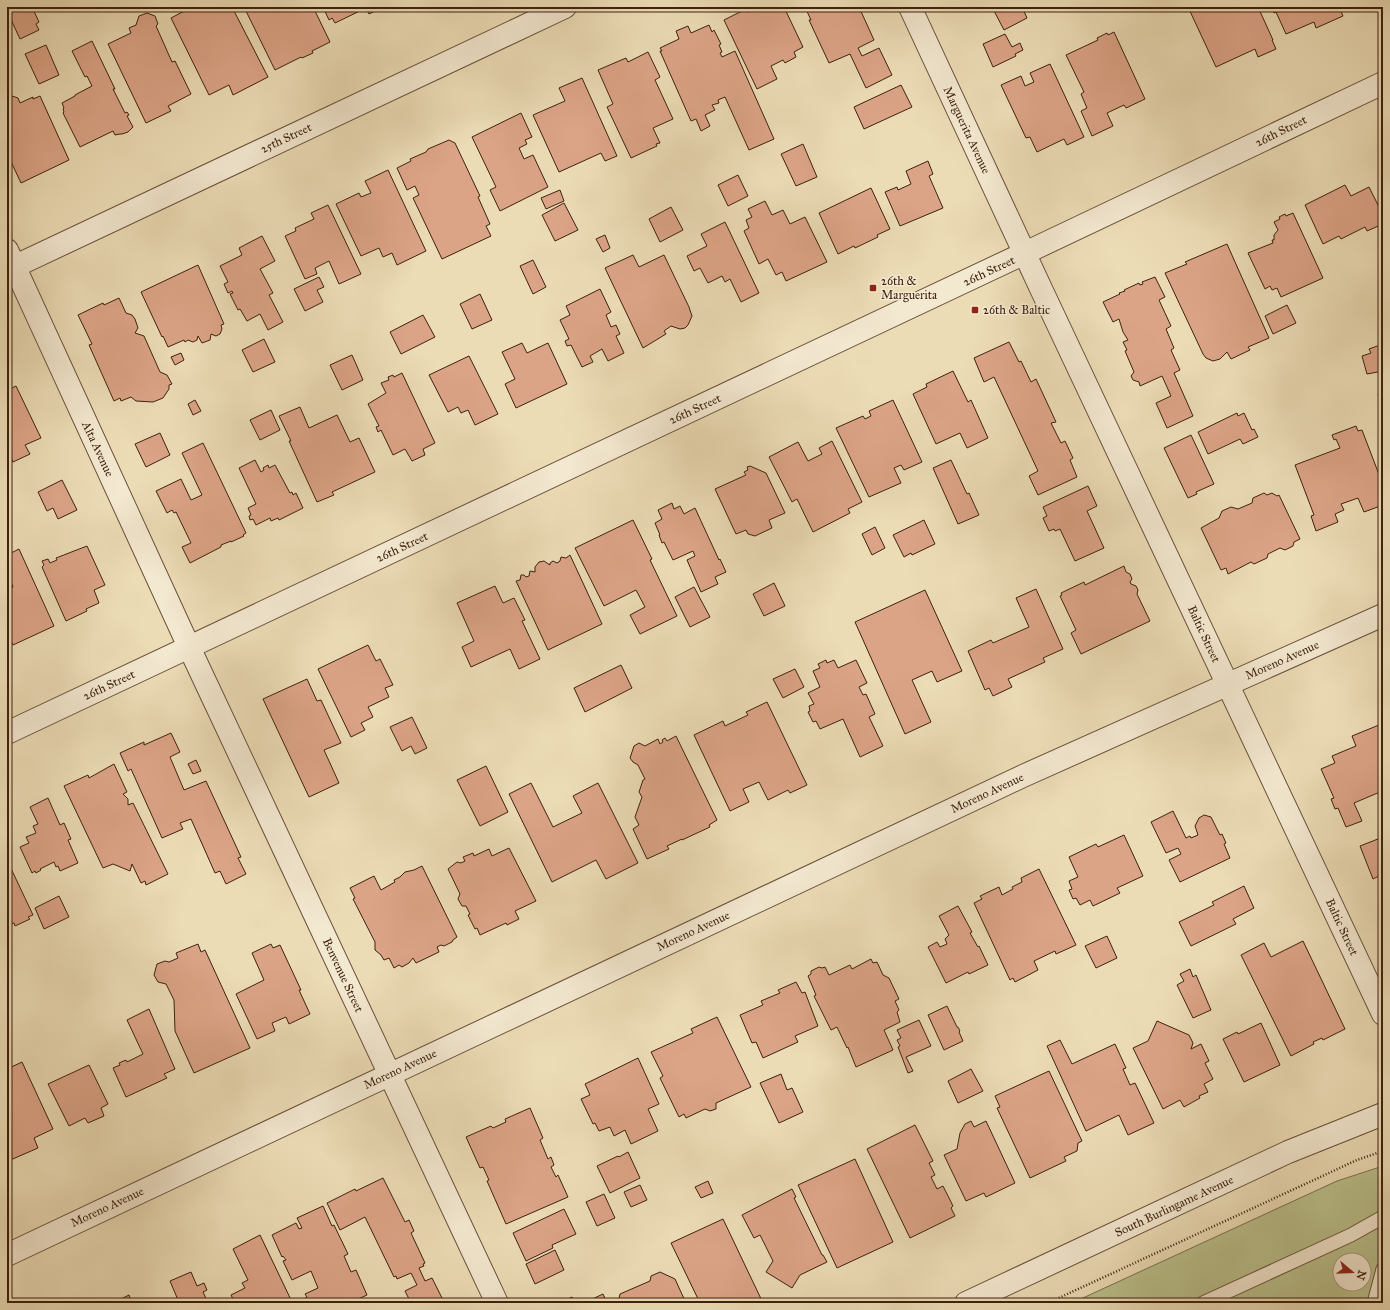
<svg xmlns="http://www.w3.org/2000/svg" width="1390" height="1310" font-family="'IM FELL Great Primer',serif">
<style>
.green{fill:#bac08c;stroke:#7c704e;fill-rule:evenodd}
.building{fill:#dca487;stroke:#3d210f}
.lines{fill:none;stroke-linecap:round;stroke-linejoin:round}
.service-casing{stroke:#695039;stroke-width:15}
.minor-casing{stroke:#695039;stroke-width:24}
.tertiary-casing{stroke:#695039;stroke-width:24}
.path{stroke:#3d210f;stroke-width:2.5;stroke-dasharray:1 2;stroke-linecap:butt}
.service{stroke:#f3e8d0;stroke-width:13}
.minor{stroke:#f3e8d0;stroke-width:22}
.tertiary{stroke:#f3e8d0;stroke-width:22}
.poi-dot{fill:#8f2418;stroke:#f3e8d0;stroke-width:1.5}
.labels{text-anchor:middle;stroke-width:3;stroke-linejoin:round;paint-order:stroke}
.street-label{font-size:12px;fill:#3d210f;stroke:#f3e8d0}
.poi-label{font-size:12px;fill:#3d210f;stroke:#f3e8d0;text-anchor:start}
</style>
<rect width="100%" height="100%" fill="#ecdcb6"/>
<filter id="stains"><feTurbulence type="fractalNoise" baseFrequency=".005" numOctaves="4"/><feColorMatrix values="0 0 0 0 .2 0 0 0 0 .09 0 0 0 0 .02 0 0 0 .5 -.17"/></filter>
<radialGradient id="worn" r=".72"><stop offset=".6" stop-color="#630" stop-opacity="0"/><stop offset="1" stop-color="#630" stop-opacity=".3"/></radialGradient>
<path class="green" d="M1383,1166V1303H1072L1337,1181ZM1340,1260H1364V1284H1340Z"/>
<path class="building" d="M14,7H32L39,22L36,24L39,30L20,39L7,11Z
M192,7H232L268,77L233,95L229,85L209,95L171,18Z
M244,7H315L317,11H315L330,42L312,51L313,53L302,58L301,57L275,70Z
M323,7H383L369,14L366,8L335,23L332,18L329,20Z
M755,7H784L803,47L794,52L796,57L785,63L783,60L771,66L777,79L757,89L724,20L746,9L747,12L756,8Z
M805,7H859L874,40L858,48L862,56L879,48L892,75L866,88L850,54L829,63L809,20H811Z
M992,7H1022L1027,18L1004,30Z
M1188,7H1258L1273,40H1272L1276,49L1258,57L1255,49L1216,67Z
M1271,7H1339L1343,16L1316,28L1314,22L1286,34L1276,12L1274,13Z
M1351,7H1363L1354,12Z
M147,13L155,16L158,24L156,26L172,62L175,61L191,94L168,106L171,111L146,123L108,44L131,33L129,28L136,25L139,16Z
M709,25L712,32L714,30L721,44L719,45L722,52L720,53L722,57L735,51L774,139L749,150L725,97L718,100L719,103L712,105L715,110L705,115L710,126L701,131L696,119L691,121L660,51H662L660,48L679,39L676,31L688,26L691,33Z
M1114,32L1145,99L1126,108L1124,105L1107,113L1113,126L1092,136L1081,111L1087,108L1081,94L1084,92L1066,55L1098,40L1097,38L1107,33L1108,35Z
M1005,34L1012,47L1020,43L1023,50L1015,54L1016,56L993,67L983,44Z
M92,41L115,89H113L125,113L127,112L129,115L127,116L133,127L128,132L122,134H120L115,135L113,131L80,147L63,113L64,112L63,109L64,108L62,103L75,96V95L92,86L87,76L85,77L72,51Z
M46,45L59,75L39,84L25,54Z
M648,52L660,77L655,80L673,119L653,128L660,143L656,144L657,146L631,158L607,107L613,104L598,70L626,58L628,62Z
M1050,64L1084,137L1067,145L1064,139L1037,152L1030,137L1026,138L1001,85L1021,76L1025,86L1034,82L1030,73Z
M582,78L617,156L605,161L601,153L559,172L533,115L565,101L559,88Z
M901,85L912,107L864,129L854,107Z
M12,96L18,98L20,103L33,97V99L40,96L69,160L21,183L7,153V99Z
M521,113L532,137L525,140L527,144L519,148L524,159L533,155L548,187L500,211L490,190L496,187L472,137Z
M449,140L455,143L480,196L478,197L490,224L486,226L491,236L442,259L413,198L419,195L415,186L407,190L397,168L411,161L410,159L426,152L428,149Z
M803,144L817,177L796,186L781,154Z
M928,161L933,174L929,176L943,208L900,226L885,192L897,187L898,190L911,184L906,171Z
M388,170L426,251L397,265L392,253L383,257L379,248L361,256L336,204L359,193L361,197L371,193L365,181Z
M738,175L748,196L728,206L718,185Z
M1345,185L1351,196L1369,187L1383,215V224L1367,231L1365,227L1341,239L1339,236L1323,244L1305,205Z
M871,188L890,229L877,235L878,237L855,248L854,246L838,254L819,213Z
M560,190L564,201L546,209L541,198Z
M765,201L772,215L783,210L790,224L805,217L827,262L786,281L782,272L776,275L768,259L759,264L744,231L749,228L746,220L752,217L748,209Z
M564,203L578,230L555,241L542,215Z
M328,205L361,274L339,284L329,261L315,268L317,274L305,279L285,236L296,231L295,228L314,219L311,213Z
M671,207L683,230L660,242L649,219Z
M1293,213L1323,278L1281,297L1277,288L1272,290L1270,286L1265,289L1248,253L1273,243L1272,240H1274V235L1278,230L1274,222L1280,219L1279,217L1285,214L1286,216Z
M725,222L759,293L741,302L730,279L725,282L722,276L708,283L700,268L694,271L687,256L707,246L701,234Z
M605,235L610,248L603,252L596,239Z
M262,236L275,261L260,269L273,293L269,295L283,322L268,330L260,314L247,321L240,309L238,310L230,294L233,293L232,291L228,293L224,284L228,282L220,266L242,255L239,248Z
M1227,244L1269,338L1248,347L1250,350L1231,359L1227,352L1220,359L1213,361L1206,358L1203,354L1165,273L1187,264L1185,262Z
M633,255L639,267L664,255L689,307L692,316L688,325L685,328L680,329L671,326L664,331L666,334L643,348L605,268Z
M533,260L546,287L533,294L520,266Z
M198,265L224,324L221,325L222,329L220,334L216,336L211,334L210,340L202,343L198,336L197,340L193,342L188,340L185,342L184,340L168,347L163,336L162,337L141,292Z
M319,277L324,287L317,290L323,302L305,311L294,289Z
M1155,277L1165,297L1159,300L1171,326L1166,329L1174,348L1171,350L1180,370L1174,373L1193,416L1167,428L1156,403L1171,396L1162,376L1140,386L1139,382L1133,380L1131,376L1134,372L1125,351L1127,350L1123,342L1128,340L1123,332L1119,319L1113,322L1103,302L1120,294L1119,293L1125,291L1124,290L1139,283L1140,285L1143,284L1142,282Z
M600,289L611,312L606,315L611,327L616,325L620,334L616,336L624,353L608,361L602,349L590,356L593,362L582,367L571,345L567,346L565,341L569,339L560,320L570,315L566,306Z
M480,294L492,320L472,329L460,304Z
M119,298L126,313L132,315L135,319L138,328L135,333L144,336L160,372L167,375L172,384L169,385V389L163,398L153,402L136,401L131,397L121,401L120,398L114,401L89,345L92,344L78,315L103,303L104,305Z
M1287,305L1296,323L1273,334L1265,316Z
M423,315L435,337L401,354L390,332Z
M264,339L275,362L253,372L242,350Z
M1009,342L1019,362L1021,361L1031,382L1036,379L1056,422L1051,423L1061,443L1065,441L1073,458L1070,460L1077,477L1038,495L1029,476L1038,471L994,377L984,382L974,358Z
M522,343L527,353L548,343L567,384L516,408L505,384L515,379L502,352Z
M1383,344V371L1367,374L1362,356L1371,353L1369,349Z
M181,353L184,360L175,365L171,357Z
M352,355L363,380L342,390L330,365Z
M469,356L498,414L475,425L468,410L461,413L458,407L448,412L429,375Z
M953,371L968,402L971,400L988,438L967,448L960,433L936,444L913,394L927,387L926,384Z
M402,373L435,443L423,449L425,455L412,461L405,449L393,455L381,430L378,432L376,427L379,426L368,404L386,393L381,383L389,380L388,377L393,375L394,377Z
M7,382L10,389L16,386L41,438L25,445L30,454L13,462L9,453L7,454Z
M1383,393V411L1378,394Z
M195,400L201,411L193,415L188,404Z
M893,400L922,462L904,470L901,465L894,468L901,483L869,497L836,428L863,416L865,419L871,416L869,411Z
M300,407L309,428L337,415L350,442L359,438L375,472L332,492L334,495L317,502L289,441H291L279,416Z
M271,410L280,430L260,440L250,420Z
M1237,413L1238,416L1244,413L1252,430L1254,429L1258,437L1243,444L1240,439L1208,454L1198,432Z
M1356,426L1358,431L1362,430L1383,485V505L1364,512L1358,498L1341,504L1344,510L1335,514L1338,522L1316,531L1311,516L1314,515L1295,465L1340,448L1336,439L1334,440L1332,435Z
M160,433L170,455L146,467L135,444Z
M1191,435L1214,484L1196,492L1197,494L1188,498L1164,448Z
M832,441L862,502L848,509L850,513L813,532L797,499L792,502L769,457L798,442L808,461L822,454L819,448Z
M203,443L246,533L243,535L244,536L231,542V541L221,545V547L190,563L182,547L191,543L176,512L174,513L172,510L167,513L156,491L181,479L191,500L202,495L182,453Z
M255,460L261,472L264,470L263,468L268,465L269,468L275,465L290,493L292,492L293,495L296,493L303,508L279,520L278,518L271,521L270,518L256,525L253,519L250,520L249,516L251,515L248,508L256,504L239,468Z
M951,460L967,494L969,493L979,515L958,524L933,468Z
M750,466L766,473L785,513L769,520L772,528L755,536L748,534L746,530L736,534L715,489L746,475L744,472L748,470L747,467Z
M62,480L77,510L58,519L53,508L47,511L38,492Z
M1088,486L1097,506L1087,511L1104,548L1075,561L1060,529L1055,531L1054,529L1049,531L1043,518L1047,516L1043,507Z
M1264,493L1267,495L1272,493L1277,496L1279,495L1300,539L1294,542L1293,546L1285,550L1280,548L1268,554L1267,558L1254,564L1251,562L1228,574L1226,568L1221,570L1201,528L1219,518L1222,511L1231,507L1238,509L1252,503L1253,498Z
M672,503L674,509L680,506L684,514L695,508L719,560L720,559L726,572L715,577L718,584L701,592L687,560L695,556L693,551L673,560L664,542L662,543L659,535H660L655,523L662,519L658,510Z
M633,520L652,559L650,560L677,616L640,634L630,615L645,607L636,590L604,606L575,548Z
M924,520L935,544L912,555L911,553L904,557L893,535Z
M875,527L885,548L872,555L862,534Z
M87,546L105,585L94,590L99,603L86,609L87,611L66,621L42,567L44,565L42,561L48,559L50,563L57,560L56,558Z
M19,549L54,626L13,645L8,635L7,636V590L13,587L7,573V555Z
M570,555L602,624L548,650L516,581L520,580L521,575H524L526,577L529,576L530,571L535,572V567L539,562L544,561L550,565V563L553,561L557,563L560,561L561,557L566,558Z
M1124,566L1126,572L1130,574L1132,579L1130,582L1131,584L1136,586L1138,590L1137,594L1150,621L1081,654L1071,633L1076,630L1060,596L1062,595L1061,593L1084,582L1085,585Z
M774,583L785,606L764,616L753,594Z
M495,586L503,603L514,598L525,620L522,621L540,659L519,669L510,649L471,667L462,647L474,641L457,603Z
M694,587L710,617L690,627L675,597Z
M1036,589L1063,649L1043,658L1045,662L1008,679L1012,687L993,696L989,688L985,690L968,651L991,640L993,643L1029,627L1016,598Z
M925,590L962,671L937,682L932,671L912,680L931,722L905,734L855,622Z
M368,645L376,661L380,659L393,685L385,688L389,697L368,707L373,717L361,723L365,730L351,737L318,669Z
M826,660L827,663L834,660L838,668L856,660L867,683L859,687L863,695L866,694L875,714L869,717L883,746L860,757L843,719L820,729L816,721L813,722L808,712L810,711L809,706L814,704L808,693L820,687L813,671L820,668L818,664Z
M621,665L632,688L585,712L574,688Z
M795,669L804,687L783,698L773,679Z
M307,679L317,701L321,700L341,743L324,750L339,783L309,797L263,699Z
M767,702L807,785L790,793L788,790L768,800L759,782L743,789L749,802L730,811L694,735L723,721L725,726L748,715L746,712Z
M412,717L427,748L415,754L411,746L402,751L390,727Z
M1379,725L1383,735V798L1380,792L1354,803L1362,821L1346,827L1338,808L1335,809L1331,799L1334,798L1321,769L1335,763L1332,756L1356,746L1352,736Z
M171,733L180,752L170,757L184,790L206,781L241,857L238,858L246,874L226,884L220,871L215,873L191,819L180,823L183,829L162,838L131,769L128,771L120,753L144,742V745Z
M676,736L717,820L709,825L710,827L682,840V839L667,846L669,849L647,859L633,829L639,825L635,817L642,797L639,792L643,780L645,779L638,765L633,762L630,758L634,746L639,743L645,746L658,739L660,744L663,742L662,740L665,738L667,741Z
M196,760L201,771L193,774L188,764Z
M114,764L127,792L123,794L128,799V805L133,803L168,874L146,885L145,881L141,883L132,864L130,871L113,864L103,868L64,786L88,775L89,778Z
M486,766L508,812L480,826L457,780Z
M531,783L553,827L582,813L573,796L598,783L638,863L606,879L596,860L552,882L509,794Z
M48,798L60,825L64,823L71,839L68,840L78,863L60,871L58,866L56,867L54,862L40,869L41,870L36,873L35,871L32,873L20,847L29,843L26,837L36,833L33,826L38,824L30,807Z
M1173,811L1186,838L1190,836L1191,838L1198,835L1195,826L1199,818L1204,815L1211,817L1220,835L1222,834L1226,843L1224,844L1230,858L1180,882L1169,860L1181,854L1178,848L1166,853L1151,822Z
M1124,835L1143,876L1117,888L1120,893L1093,906L1090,900L1080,905L1076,898L1073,899L1069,890L1072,889L1069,881L1078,877L1069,857L1096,844L1098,847Z
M1383,837V874L1373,879L1360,846Z
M509,848L536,901L515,911L519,919L507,925L506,923L480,935L477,928L475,929L468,915L470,914L466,906H462L458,899L460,894L448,869L457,862L461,863L465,861L463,857L473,853L474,856L489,849L492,856Z
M7,860L33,915L28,917L30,919L15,926L14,923L9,925L7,922Z
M422,866L457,937L453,940L452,942L444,946L441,945L437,947L439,952L416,963L413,958L409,963L402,967L399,965L394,968L389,958L384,960L381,955L375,950V942L353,899L355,898L350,888L374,876L381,890L395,882L394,880L400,877L405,872L414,870Z
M1039,869L1076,945L1056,954L1055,951L1034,961L1038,970L1015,982L1013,978L1010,980L974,903L982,899L980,896L999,887L1002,895L1013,889L1012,887L1022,882L1021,878Z
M1244,886L1254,908L1233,919L1236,924L1191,946L1179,922L1214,905L1212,902Z
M59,896L69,917L44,929L35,908Z
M958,906L972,932L970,933L978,947L979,946L988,965L969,974L968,972L946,983L928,947L937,942L940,947L947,944L945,939L949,935L939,916Z
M1107,936L1117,958L1096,968L1085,946Z
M1303,941L1345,1029L1323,1040L1322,1038L1313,1042L1314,1044L1291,1056L1241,955L1264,943L1271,957Z
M198,944L201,952L205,950L250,1048L194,1073L175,1031L174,1000L166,984L158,982L154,975L157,964L165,961L169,962L178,958L176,953Z
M271,944L273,948L280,945L301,990H299L310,1014L289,1024L286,1017L272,1023L275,1031L257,1039L236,994L264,980L252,953Z
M871,959L873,963L877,962L883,975L889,978L899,999L895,1001L899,1010L897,1012L900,1022L884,1030L893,1050L856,1067L848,1047L847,1048L837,1027L831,1030L814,996L816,995L808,976L811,974V971L819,967L822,968L825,967L829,975L850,965L852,969Z
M1190,969L1193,977L1196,975L1211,1010L1193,1018L1177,985L1184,981L1180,974Z
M796,982L802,993L805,992L818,1026L795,1036L798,1042L763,1058L756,1042L752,1043L740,1015L763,1005L761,1001L780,993L778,990Z
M947,1006L957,1027H958L960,1031L959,1032L963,1041L944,1050L928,1015Z
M149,1009L175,1069L164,1074L167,1078L126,1097L113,1068L120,1065L119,1063L126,1060L127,1062L143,1054L127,1020Z
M717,1017L751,1087L716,1103V1109L710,1111L705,1109L686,1118L684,1114L679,1117L660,1078L663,1076L651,1052L693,1033L691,1029Z
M919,1020L931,1046L906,1057L913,1071L908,1073L898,1047L900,1046L897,1040L901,1038L897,1030Z
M1157,1021L1189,1035L1193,1043L1191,1049L1201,1044L1209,1061L1205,1063L1213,1079L1204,1084L1208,1092L1199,1096L1200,1098L1184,1107L1180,1100L1163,1109L1133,1048L1148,1041Z
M1261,1023L1280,1065L1244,1082L1223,1039L1237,1032L1238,1034Z
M1060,1040L1072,1064L1115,1044L1126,1068L1123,1069L1130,1085L1135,1083L1154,1123L1128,1135L1119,1115L1086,1131L1047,1046Z
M638,1058L659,1104L648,1109L658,1131L631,1144L625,1130L614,1136L610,1127L599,1131L595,1123L593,1124L581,1099L590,1095L585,1084Z
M22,1062L53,1129L34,1138L38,1148L8,1161L7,1103L9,1102L7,1097V1069Z
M89,1065L108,1104L101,1108L104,1116L88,1123L85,1118L69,1126L48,1084Z
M971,1069L983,1091L958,1103L948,1081Z
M1049,1071L1082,1141L1078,1143L1077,1151L1064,1157L1066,1161L1030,1178L997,1108L1000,1107L995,1096Z
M781,1074L787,1090L792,1088L803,1112L779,1123L760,1083Z
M530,1108L543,1138L540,1140L548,1159L551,1157L554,1165L551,1167L556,1177L558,1175L568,1197L506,1224L487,1181L489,1180L483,1167L480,1168L466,1137L491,1126L493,1128L506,1122L505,1119Z
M971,1121L974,1127L986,1121L1015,1183L986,1197L984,1193L966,1201L944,1155L957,1149L960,1133L965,1124Z
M915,1125L933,1161L929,1163L935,1175L931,1177L937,1189L943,1186L953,1206L951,1208L955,1216L910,1238L867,1149Z
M628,1152L640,1178L610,1193L597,1166L618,1156L619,1157Z
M855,1159L893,1242L837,1268L798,1185Z
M383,1178L405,1222L409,1220L414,1231L411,1233L425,1263L423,1264L424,1266L419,1268L425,1281L432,1278L443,1300L438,1303H411L405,1291L417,1285L411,1273L397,1279L396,1276L394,1277L365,1217L340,1230L327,1203L355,1189L356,1191Z
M708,1181L713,1193L701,1198L695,1187Z
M640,1185L647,1200L631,1207L624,1192Z
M792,1189L796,1197L794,1198L822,1255H823L827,1262L800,1275L792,1288L766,1272L773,1261L760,1235L754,1238L742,1215Z
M604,1194L615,1218L597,1226L586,1202Z
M323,1206L332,1226L334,1225L348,1254L344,1256L351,1272L356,1270L367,1295L356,1300L358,1303H303L302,1300L307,1297L305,1294L318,1288L311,1271L292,1280L283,1261L286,1260L283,1256L282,1257L272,1235L296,1223L299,1229L302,1228L297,1218Z
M564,1209L576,1234L552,1245L553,1248L526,1261L513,1233Z
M723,1219L763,1303H700L671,1243Z
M260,1235L292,1302L290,1303H235L231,1295L245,1288L242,1283L248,1280L233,1249Z
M555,1250L564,1270L535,1284L526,1264Z
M191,1272L197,1286L204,1283L207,1290L203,1292L208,1303H173L178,1300L170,1281Z
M660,1272L675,1279L686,1303H618L620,1294L650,1281L651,1276Z
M603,1294L607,1303H577L585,1299L586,1302Z
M129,1295L132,1303H113Z
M572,1297L575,1303H559V1300L563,1298L564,1301Z"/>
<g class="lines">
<defs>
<path id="service" d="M1203,1303L1351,1235L1383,1217
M1374,1303L1383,1269"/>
<path id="minor" d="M910,7L1043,293L1383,1014
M7,250L189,647L497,1303
M7,270L565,7
M7,1255L1023,776L1383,615
M966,1303L1288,1152L1383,1114"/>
<path id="tertiary" d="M7,733L1025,253L1383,83"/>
</defs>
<use href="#service" class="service-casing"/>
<use href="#minor" class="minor-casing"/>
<use href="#tertiary" class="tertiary-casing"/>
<path class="path" d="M1048,1303L1357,1160L1383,1151"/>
<use href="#service" class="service"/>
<use href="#minor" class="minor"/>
<use href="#tertiary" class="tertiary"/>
</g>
<g class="poi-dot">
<rect x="869" y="284" width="8" height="8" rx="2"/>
<rect x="971" y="306" width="8" height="8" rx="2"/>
</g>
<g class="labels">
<g class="street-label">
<text transform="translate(967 130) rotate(65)" y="4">Marguerita Avenue</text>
<text transform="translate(1281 131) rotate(-26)" y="4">26th Street</text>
<text transform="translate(286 138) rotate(-25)" y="4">25th Street</text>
<text transform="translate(989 271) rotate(-25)" y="4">26th Street</text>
<text transform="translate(695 409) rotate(-25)" y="4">26th Street</text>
<text transform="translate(98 449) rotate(65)" y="4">Alta Avenue</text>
<text transform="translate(402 547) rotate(-25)" y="4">26th Street</text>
<text transform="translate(1204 634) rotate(65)" y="4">Baltic Street</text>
<text transform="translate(1282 660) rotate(-24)" y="4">Moreno Avenue</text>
<text transform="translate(109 685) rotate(-25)" y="4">26th Street</text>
<text transform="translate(987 793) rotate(-25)" y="4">Moreno Avenue</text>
<text transform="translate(1342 927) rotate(65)" y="4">Baltic Street</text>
<text transform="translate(693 931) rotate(-25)" y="4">Moreno Avenue</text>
<text transform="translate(343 975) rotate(65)" y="4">Benvenue Street</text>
<text transform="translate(400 1069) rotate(-25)" y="4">Moreno Avenue</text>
<text transform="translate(1174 1206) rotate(-25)" y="4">South Burlingame Avenue</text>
<text transform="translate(107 1207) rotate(-25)" y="4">Moreno Avenue</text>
</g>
<g class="poi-label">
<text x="881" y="285">26th &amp;<tspan x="881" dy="14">Marguerita</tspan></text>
<text x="983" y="314">26th &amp; Baltic</text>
</g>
</g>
<rect width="1390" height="1310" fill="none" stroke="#ecdcb6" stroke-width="24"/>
<rect x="8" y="8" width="1374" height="1294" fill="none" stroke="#3d210f" stroke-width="2"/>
<rect x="12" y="12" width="1366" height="1286" fill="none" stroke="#3d210f"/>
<g transform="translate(1352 1272) rotate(109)"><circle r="19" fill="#f3e8d0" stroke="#aa9883"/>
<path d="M0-3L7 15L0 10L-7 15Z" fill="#8f2418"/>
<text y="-6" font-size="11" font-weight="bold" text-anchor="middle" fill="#3d210f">N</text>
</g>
<rect width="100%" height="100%" filter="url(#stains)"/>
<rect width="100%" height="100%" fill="url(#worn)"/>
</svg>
